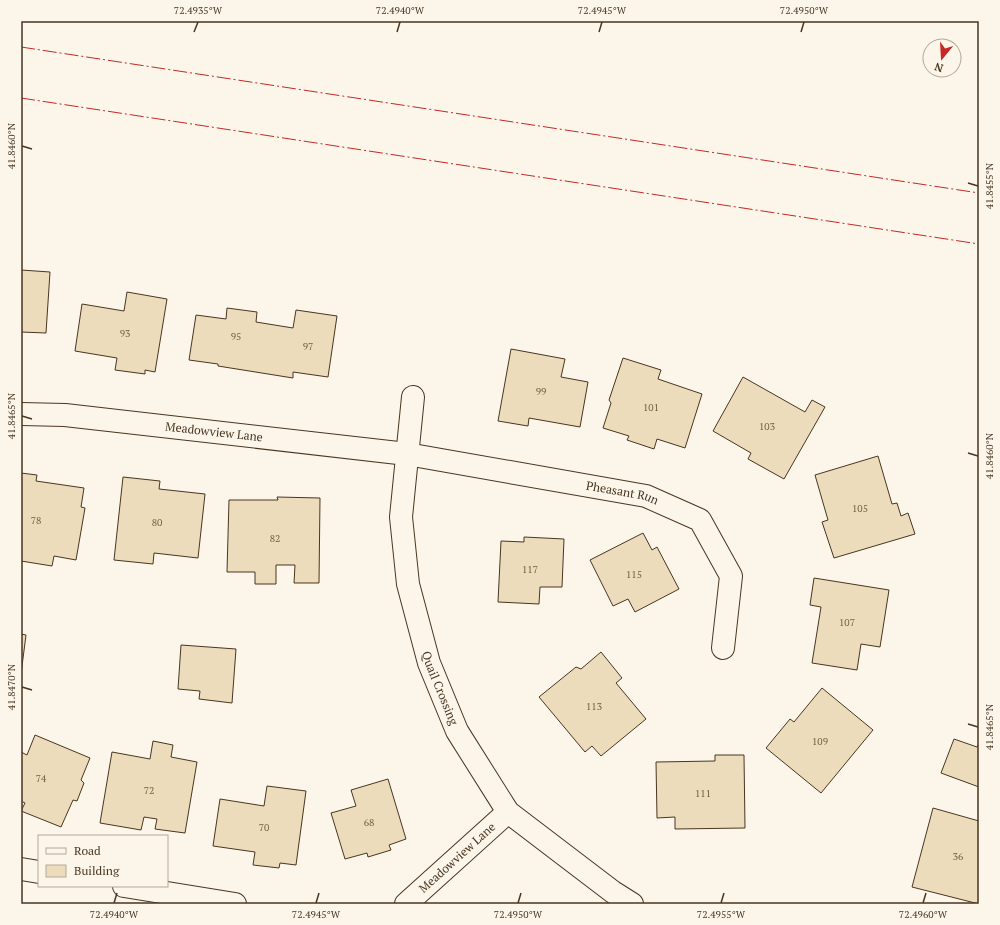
<svg xmlns="http://www.w3.org/2000/svg" width="1000" height="925" font-family="'PT Serif',serif">
<style>
.building{fill:#ecdcbc;stroke:#4a3520}
.lines{fill:none;stroke-linecap:round;stroke-linejoin:round}
.minor-casing{stroke:#4a3520;stroke-width:24}
.minor{stroke:#fbf6e9;stroke-width:22}
.power{stroke:#c62828;stroke-width:1;stroke-dasharray:14 3 2 3;stroke-linecap:butt}
.ticks{fill:none;stroke:#4a3520;stroke-width:1.5}
.labels{text-anchor:middle;stroke-width:3;stroke-linejoin:round;paint-order:stroke}
.number-label{font-size:10px;fill:#725f47}
.street-label{font-size:12px;fill:#4a3520;stroke:#fbf6e9}
.neatline{fill:none;stroke:#4a3520;stroke-width:1.5}
.ticks-label{font-size:10px;text-anchor:middle;fill:#4a3520}
</style>
<rect width="100%" height="100%" fill="#fbf6e9"/>
<path class="building" d="M21,270L50,272L46,333L21,332Z
M127,292L167,299L155,372L145,370V374L115,370L117,358L75,351L82,304L124,311Z
M227,308L257,312L256,322L293,328L296,310L337,316L328,377L293,372V378L218,366V364L189,360L196,315L226,319Z
M511,349L565,359L561,377L588,382L580,427L529,418L528,426L498,421Z
M623,358L661,370L658,379L702,394L685,448L657,439L654,449L627,440L629,436L603,428L611,403L609,400Z
M743,377L805,412L812,400L825,407L784,479L748,459L751,453L713,431Z
M878,456L892,504L897,503L901,516L908,513L915,534L834,558L822,522L828,520L815,475Z
M21,473L37,475L36,481L84,488L81,507L85,508L76,560L54,556L52,566L21,561Z
M123,477L160,481L159,489L205,494L198,558L154,553L153,564L114,560Z
M277,497L320,498L319,583H294L295,565H276V584H255V572H227L229,500H278Z
M643,533L652,550L657,547L679,589L635,612L628,599L613,606L590,560Z
M524,537L564,539L562,587H540L539,604L498,602L501,541L524,542Z
M814,578L889,590L880,647L861,644L857,670L812,663L821,607L810,605Z
M21,634L26,635L21,674Z
M181,645L236,649L232,703L199,699L200,691L178,689Z
M601,652L622,678L616,683L646,719L601,756L592,746L585,752L539,697L576,667L581,669Z
M822,688L873,730L821,793L766,748L790,719L794,722Z
M35,735L90,758L81,780L84,783L77,801L73,800L61,827L21,811L25,803L21,801V752L27,755Z
M954,739L977,747L979,743V787L941,773Z
M153,741L173,745L171,757L197,762L185,833L155,829L157,819L144,817L141,830L100,823L112,752L150,759Z
M715,755H744L745,828L675,829V817L657,818L656,762L715,761Z
M388,779L406,839L389,845L391,850L368,857L367,853L345,859L331,813L356,806L351,790Z
M267,786L306,791L296,865L280,863L279,868L253,865L255,852L213,846L220,799L264,806Z
M933,808L979,821V904L912,887Z"/>
<g class="lines">
<defs>
<g id="minor">
<path id="s1" d="M413,397L401,517L408,584L429,663L457,731L508,812L613,892L632,904"/>
<path id="s2" d="M21,414L65,415L407,454L646,496L700,520L731,576L723,648"/>
<path d="M21,869L39,872"/>
<path d="M124,886L235,904"/>
<path id="s3" d="M406,904L508,812"/>
</g>
</defs>
<use href="#minor" class="minor-casing"/>
<use href="#minor" class="minor"/>
<path class="power" d="M21,47L979,193
M21,98L979,244"/>
</g>
<path class="ticks" d="M194,32L198,22M397,32L400,22M599,32L602,22M801,32L804,22M22,146L32,149M968,183L978,186M22,416L32,419M968,453L978,456M22,687L32,690M968,724L978,727M114,903L117,893M316,903L319,893M518,903L521,893M721,903L724,893M923,903L926,893"/>
<g class="labels">
<g class="number-label">
<text x="125" y="337">93</text>
<text x="236" y="340">95</text>
<text x="308" y="350">97</text>
<text x="541" y="395">99</text>
<text x="651" y="411">101</text>
<text x="767" y="430">103</text>
<text x="860" y="512">105</text>
<text x="36" y="524">78</text>
<text x="157" y="526">80</text>
<text x="275" y="542">82</text>
<text x="530" y="573">117</text>
<text x="634" y="578">115</text>
<text x="847" y="626">107</text>
<text x="594" y="710">113</text>
<text x="820" y="745">109</text>
<text x="41" y="782">74</text>
<text x="149" y="794">72</text>
<text x="703" y="797">111</text>
<text x="369" y="826">68</text>
<text x="264" y="831">70</text>
<text x="958" y="860">36</text>
</g>
<g class="street-label">
<text dy="4" stroke="none"><textPath href="#s2" startOffset="194">Meadowview Lane</textPath></text>
<text dy="4" stroke="none"><textPath href="#s2" startOffset="607">Pheasant Run</textPath></text>
<text dy="4" stroke="none"><textPath href="#s1" startOffset="297">Quail Crossing</textPath></text>
<text dy="4" stroke="none"><textPath href="#s3" startOffset="69">Meadowview Lane</textPath></text>
</g>
</g>
<rect width="1000" height="925" fill="none" stroke="#fbf6e9" stroke-width="44"/>
<rect x="38" y="835" width="130" height="52" fill="#fbf6e9" stroke="#b4a999"/>
<rect x="46" y="848" width="20" height="6" fill="#fbf6e9" stroke="#b4a999"/>
<text x="74" y="855" font-size="12" fill="#4a3520">Road</text>
<rect x="46" y="865" width="20" height="12" fill="#ecdcbc" stroke="#b4a999"/>
<text x="74" y="875" font-size="12" fill="#4a3520">Building</text>
<g transform="translate(942 58) rotate(198)"><circle r="19" fill="#fbf6e9" stroke="#b4a999"/>
<path d="M0-3L7 15L0 10L-7 15Z" fill="#c62828"/>
<text y="-6" font-size="11" font-weight="bold" text-anchor="middle" fill="#4a3520">N</text>
</g>
<rect x="22" y="22" width="956" height="881" class="neatline"/>
<g class="ticks-label">
<text x="198" y="14">72.4935°W</text>
<text x="400" y="14">72.4940°W</text>
<text x="602" y="14">72.4945°W</text>
<text x="804" y="14">72.4950°W</text>
<text transform="translate(11 146) rotate(-90)" y="4">41.8460°N</text>
<text transform="translate(989 186) rotate(-90)" y="4">41.8455°N</text>
<text transform="translate(11 416) rotate(-90)" y="4">41.8465°N</text>
<text transform="translate(989 456) rotate(-90)" y="4">41.8460°N</text>
<text transform="translate(11 687) rotate(-90)" y="4">41.8470°N</text>
<text transform="translate(989 727) rotate(-90)" y="4">41.8465°N</text>
<text x="114" y="918">72.4940°W</text>
<text x="316" y="918">72.4945°W</text>
<text x="518" y="918">72.4950°W</text>
<text x="721" y="918">72.4955°W</text>
<text x="923" y="918">72.4960°W</text>
</g>
</svg>
